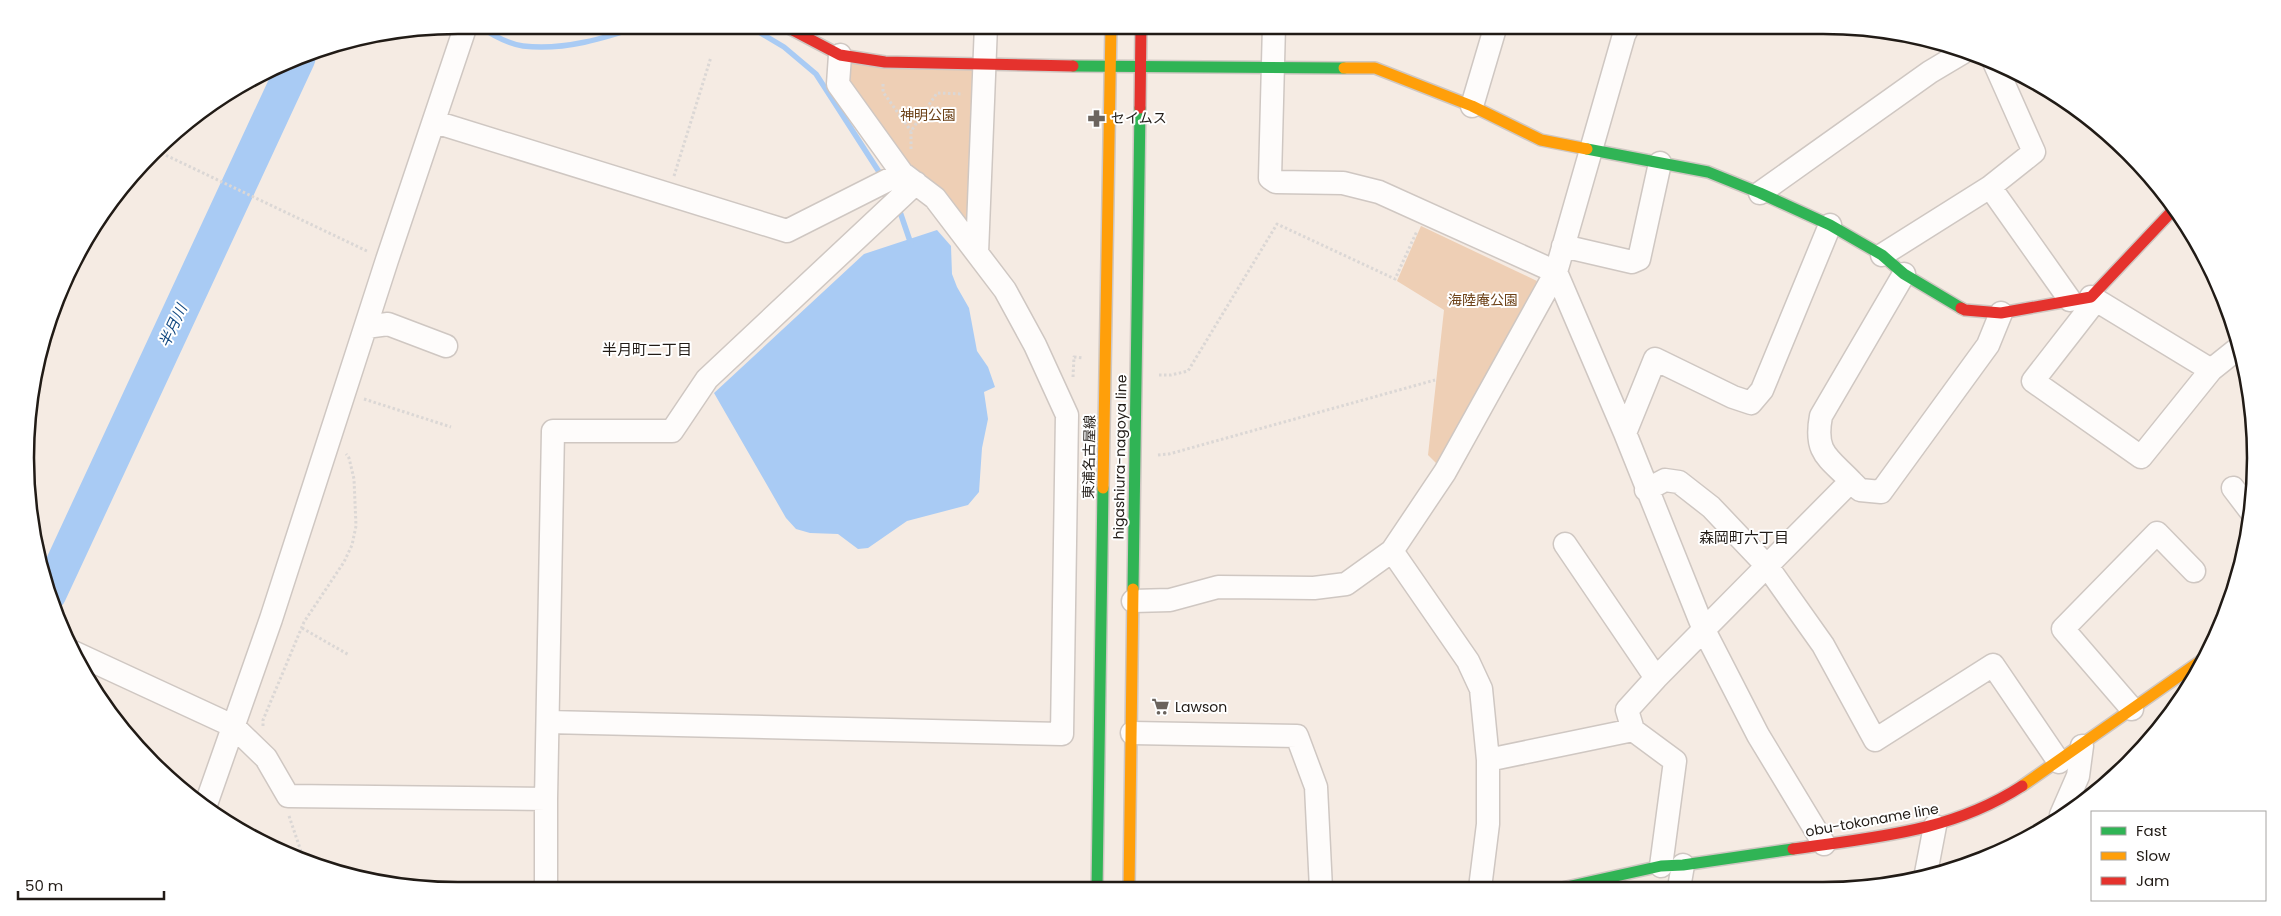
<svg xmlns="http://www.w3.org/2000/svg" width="2281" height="916" font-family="Poppins,'Noto Sans JP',sans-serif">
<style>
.green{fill:#eecfb5}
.water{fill:#a9cbf4}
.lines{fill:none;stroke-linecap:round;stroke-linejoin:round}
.stream{stroke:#a9cbf4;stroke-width:5.5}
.river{stroke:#a9cbf4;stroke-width:35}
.street-casing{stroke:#cfc7c2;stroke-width:25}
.fast-casing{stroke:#cfc7c2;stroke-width:14}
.slow-casing{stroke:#cfc7c2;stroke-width:14}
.jam-casing{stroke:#cfc7c2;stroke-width:14}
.path{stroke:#dbd7d5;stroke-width:3;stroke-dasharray:2.5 2.5;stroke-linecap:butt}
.street{stroke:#fefcfb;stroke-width:22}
.fast{stroke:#30b455;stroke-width:11}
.slow{stroke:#ff9f0a;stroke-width:11}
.jam{stroke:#e5322d;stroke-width:11}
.labels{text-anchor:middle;stroke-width:4;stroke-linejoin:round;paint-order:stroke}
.park-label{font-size:14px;fill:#6d4218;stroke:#fff}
.poi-label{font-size:14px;fill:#211b16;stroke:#fff;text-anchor:start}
.street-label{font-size:14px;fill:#211b16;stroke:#fff}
.water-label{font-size:15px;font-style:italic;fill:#144a82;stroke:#fff}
.neighbourhood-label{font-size:15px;fill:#211b16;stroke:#fff}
.rim{fill:none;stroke:#211b16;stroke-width:2.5}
</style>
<rect width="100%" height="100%" fill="#f5ebe3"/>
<path class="green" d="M840,55L986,63L977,253L838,84Z
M1421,226L1537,281L1445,472L1428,455L1444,310L1397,281Z"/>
<path class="water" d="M937,230L951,246L952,274L957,287L969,308L977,351L988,367L995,387L984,392L988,419L982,448L979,492L968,505L907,521L868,548L858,549L838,534L810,533L796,529L786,518L714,393L864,254Z"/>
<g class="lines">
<path class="stream" d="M477,25C489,33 508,44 523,46C564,51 605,38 644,25
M747,25L784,47L816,74L883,178
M898,206L911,244"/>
<path class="river" d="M49,594L298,58"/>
<defs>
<path id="street" d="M1274,25L1270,178L1276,182L1343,183L1379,192L1556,272L1625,433L1704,630L1758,735L1824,844
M1472,106L1496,25
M435,122L787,231L902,173
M1990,187L2070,300
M1760,193L1930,72L1967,50
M1563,246L1632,262L1639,259L1660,163
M977,253L986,25
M1882,255L1990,187L2034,152L1994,62
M2091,297L2211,370L2241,346
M2096,300L2033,381L2141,457L2211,370
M366,327L388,324L446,346
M1625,433L1655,359L1733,397L1751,403L1762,390L1830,225
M1851,481C1828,457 1814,453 1821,416L1904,274
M2233,488L2252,513
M1646,490L1665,480L1679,482L1711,507L1767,566L1823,645L1875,740L1993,665L2059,762
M1565,544L1656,678
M1392,551L1468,661L1481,689L1488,760V824L1480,888
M1133,601L1170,600L1218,587L1314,588L1346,584L1392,551L1445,472L1556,272L1624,35L1629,25
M73,652L233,726L266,758L288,796L546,799
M2132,709L2063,629L2157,533L2194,571
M548,722L1062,734L1067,415L1035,345L1005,290L935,198L902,173L838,84L840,55
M1633,730L1627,710L1656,678L1851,481L1860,490L1881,492L1988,345L2001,313
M1132,733L1297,736L1316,787L1321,889
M1488,760L1633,730L1675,761L1661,866
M205,807L271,619L387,260L466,25
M2061,815L2078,776L2082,746
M1926,873L1935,826
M1679,888L1683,865
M546,891V799L553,431H672L707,379L916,183"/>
<path id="fast" d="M1073,66L1344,68
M1587,149L1708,172L1760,193L1830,225L1882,255L1904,274L1961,308
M1133,589L1140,108
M1562,888L1661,866L1683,865L1793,849
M1097,889L1103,488"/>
<path id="slow" d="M1344,68H1375L1472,106L1541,140L1587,149
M1103,488L1111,25
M2022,786L2202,660
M1129,889L1133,589"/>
<path id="jam" d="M783,25L840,55L885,62L1073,66
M1140,108L1141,25
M1961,308L1965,310L2001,313L2091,297L2175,208
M1793,849C1876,837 1951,832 2022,786"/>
</defs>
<use href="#street" class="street-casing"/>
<use href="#fast" class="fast-casing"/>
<use href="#slow" class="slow-casing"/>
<use href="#jam" class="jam-casing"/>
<path class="path" d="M883,84V92L911,131
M911,149V131L937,93L963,94
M157,151L369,252
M674,176L711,57
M1159,375H1171L1188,371L1277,224L1395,279L1417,231
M1073,377L1074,357L1083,358
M364,399L451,427
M1158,455L1169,454L1435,380
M302,628L349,655
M263,726V720L304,622L344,562L352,545L356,526L354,479L349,458L346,454
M289,816L304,860"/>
<use href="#street" class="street"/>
<use href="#fast" class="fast"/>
<use href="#slow" class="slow"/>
<use href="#jam" class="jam"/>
</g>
<defs>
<symbol id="pharmacy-bare" viewBox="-9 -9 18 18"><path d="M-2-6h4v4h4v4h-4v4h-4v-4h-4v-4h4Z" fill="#6b645e" stroke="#fff" stroke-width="2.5" paint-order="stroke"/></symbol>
<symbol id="supermarket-bare" viewBox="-9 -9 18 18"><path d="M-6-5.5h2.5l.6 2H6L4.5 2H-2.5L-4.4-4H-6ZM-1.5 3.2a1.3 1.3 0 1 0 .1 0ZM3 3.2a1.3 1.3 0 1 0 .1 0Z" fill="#6b645e" stroke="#fff" stroke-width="2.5" paint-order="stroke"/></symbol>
</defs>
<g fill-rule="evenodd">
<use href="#pharmacy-bare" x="1084" y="106" width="25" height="25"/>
<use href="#supermarket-bare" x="1148" y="694" width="25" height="25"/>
</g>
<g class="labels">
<g class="park-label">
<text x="928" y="120">神明公園</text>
<text x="1483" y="305">海陸庵公園</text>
</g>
<g class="poi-label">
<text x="1111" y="123">セイムス</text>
<text x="1175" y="712">Lawson</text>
</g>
<g class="street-label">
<text transform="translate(1089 457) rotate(-89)" y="5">東浦名古屋線</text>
<text transform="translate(1120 457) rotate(-89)" y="5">higashiura-nagoya line</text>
<text transform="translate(1872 820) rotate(-10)" y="5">obu-tokoname line</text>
</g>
<g class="water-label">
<text transform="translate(173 326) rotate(-65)" y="5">半月川</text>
</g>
<g class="neighbourhood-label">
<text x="647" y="355">半月町二丁目</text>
<text x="1744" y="543">森岡町六丁目</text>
</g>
</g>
<path d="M0 0H2281V916H0ZM458 34H1823A424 424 0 0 1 2247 458V458A424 424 0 0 1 1823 882H458A424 424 0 0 1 34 458V458A424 424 0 0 1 458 34Z" fill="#fff" fill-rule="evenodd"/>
<path class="rim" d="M458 34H1823A424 424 0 0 1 2247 458V458A424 424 0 0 1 1823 882H458A424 424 0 0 1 34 458V458A424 424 0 0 1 458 34Z"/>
<rect x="2091" y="811" width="175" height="90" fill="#ffffff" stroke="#a6a4a2"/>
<rect x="2101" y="827" width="25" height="8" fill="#30b455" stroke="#a6a4a2"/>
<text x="2136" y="836" font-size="15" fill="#211b16">Fast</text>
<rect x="2101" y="852" width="25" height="8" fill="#ff9f0a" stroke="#a6a4a2"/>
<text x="2136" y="861" font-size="15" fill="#211b16">Slow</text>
<rect x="2101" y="877" width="25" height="8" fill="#e5322d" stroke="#a6a4a2"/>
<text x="2136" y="886" font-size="15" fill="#211b16">Jam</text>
<path d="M18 891v8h146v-8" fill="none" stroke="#211b16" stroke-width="2.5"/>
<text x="25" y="891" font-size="15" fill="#211b16" stroke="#ffffff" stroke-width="4" paint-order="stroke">50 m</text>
</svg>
